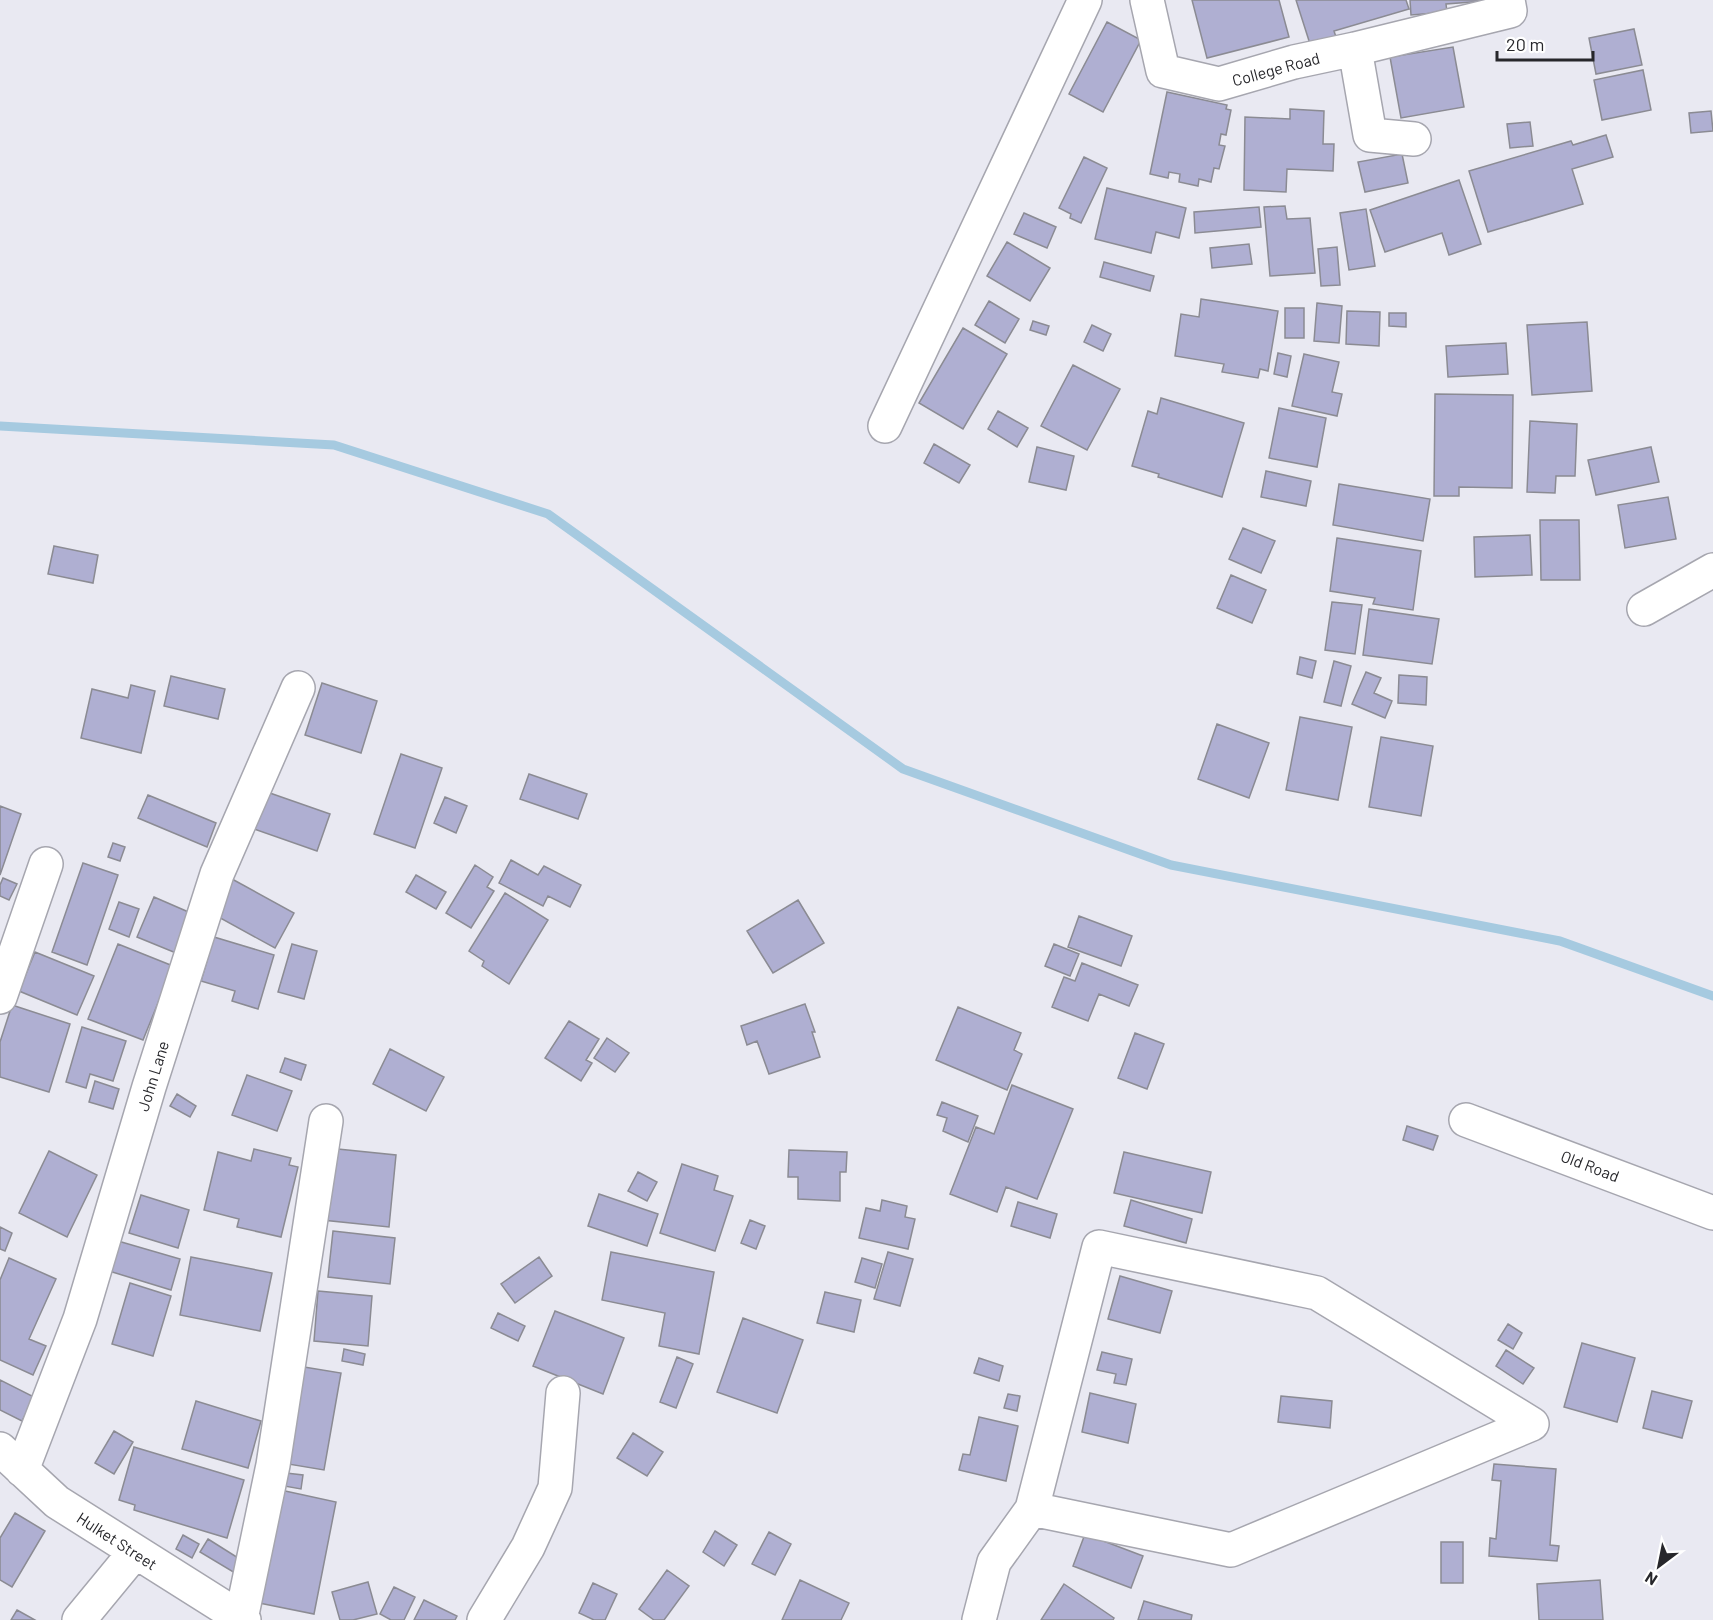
<svg xmlns="http://www.w3.org/2000/svg" width="1713" height="1620" font-family="Barlow,sans-serif">
<style>
.lines{fill:none;stroke-linecap:round;stroke-linejoin:round}
.stream{stroke:#a6cae0;stroke-width:9}
.building{fill:#afafd2;stroke:#8b8b93;stroke-width:1.5}
.minor-casing{stroke:#a6a6af;stroke-width:36}
.minor{stroke:#fff;stroke-width:33}
.labels{text-anchor:middle;stroke-width:6;stroke-linejoin:round;paint-order:stroke}
.street-label{font-size:16px;fill:#27272b;stroke:#fff}
</style>
<rect width="100%" height="100%" fill="#e9e9f2"/>
<g class="lines">
<path class="stream" d="M0,426L334,445L548,514L903,769L1171,865L1560,941L1713,996"/>
</g>
<path class="building" d="M1192,0H1279L1289,37L1207,58Z
M1296,0H1406L1409,9L1334,31L1337,40L1311,47Z
M1410,0H1485V1L1446,4L1447,12L1411,15Z
M1107,22L1141,40L1103,112L1069,94Z
M1634,29L1642,65L1596,74L1589,38Z
M1453,47L1464,107L1401,118L1390,57Z
M1643,70L1651,110L1602,120L1594,80Z
M1167,92L1227,105L1226,109L1231,110L1226,135L1221,134L1219,145L1225,146L1219,169L1214,168L1211,182L1199,179L1198,186L1179,182L1180,174L1169,172L1168,178L1150,174Z
M1290,109L1324,111L1323,144H1334L1333,171L1287,169L1286,192L1244,190L1245,117L1290,119Z
M1711,111L1713,131L1691,133L1689,113Z
M1530,122L1533,146L1510,148L1507,124Z
M1606,135L1613,157L1572,169L1583,204L1488,232L1469,171L1571,141L1573,145Z
M1402,154L1408,183L1365,192L1358,162Z
M1084,157L1107,168L1081,223L1070,218L1071,214L1059,208Z
M1459,180L1481,244L1449,255L1442,233L1385,252L1370,210Z
M1107,188L1186,208L1179,238L1156,232L1151,253L1095,239Z
M1285,206L1287,219L1310,218L1315,273L1270,276L1264,207Z
M1259,207L1261,227L1195,233L1194,212Z
M1366,209L1375,266L1349,270L1340,213Z
M1024,213L1056,227L1047,248L1014,234Z
M1007,242L1050,268L1030,301L987,276Z
M1249,244L1252,264L1212,268L1210,248Z
M1337,247L1340,285L1321,286L1318,249Z
M1104,262L1154,276L1150,291L1100,277Z
M1201,299L1278,311L1268,371L1260,369L1258,378L1222,372L1224,364L1175,356L1181,314L1199,317Z
M989,301L1019,319L1005,343L975,325Z
M1317,303L1342,306L1339,343L1314,341Z
M1285,308H1304V338H1285Z
M1347,311L1380,312L1379,346L1346,344Z
M1389,313H1406V327L1389,326Z
M1033,321L1049,326L1046,335L1030,330Z
M1587,322L1592,391L1532,395L1527,325Z
M1092,325L1111,334L1103,351L1084,342Z
M963,328L1007,354L963,429L919,403Z
M1506,343L1508,374L1448,377L1446,346Z
M1278,353L1291,356L1287,377L1274,374Z
M1304,354L1339,362L1332,392L1342,394L1337,416L1292,406Z
M1073,365L1120,389L1087,450L1041,426Z
M1435,394L1513,395L1512,488L1459,487V496H1434Z
M1161,398L1244,423L1222,497L1158,477L1159,474L1132,466L1148,411L1157,414Z
M1279,408L1326,418L1317,467L1269,458Z
M998,411L1028,428L1017,447L988,429Z
M1530,421L1577,424L1575,476H1556L1555,493L1527,492Z
M934,444L970,465L959,483L924,463Z
M1037,447L1074,456L1066,490L1029,482Z
M1651,447L1659,482L1596,495L1588,460Z
M1266,471L1311,481L1306,506L1261,497Z
M1339,484L1430,499L1423,541L1333,525Z
M1668,497L1676,539L1625,548L1618,505Z
M1540,520H1579L1580,580H1541Z
M1243,528L1275,541L1261,573L1229,559Z
M1530,535L1532,575L1475,577L1474,537Z
M1337,538L1421,551L1413,610L1373,604L1375,598L1330,591Z
M54,546L98,555L93,583L48,574Z
M1231,575L1266,590L1252,623L1217,608Z
M1332,602L1362,605L1355,654L1325,650Z
M1369,609L1439,619L1432,664L1363,655Z
M1300,657L1316,661L1312,678L1297,674Z
M1334,661L1351,666L1341,706L1324,702Z
M1366,672L1381,678L1374,693L1392,701L1385,718L1352,704Z
M1399,675L1427,677L1426,705L1398,703Z
M171,676L225,689L218,719L164,706Z
M322,683L377,701L361,753L305,735Z
M131,685L155,691L141,753L81,738L92,689L128,698Z
M1300,717L1352,727L1338,800L1286,790Z
M1217,724L1269,743L1249,798L1198,779Z
M1381,737L1433,746L1421,816L1369,807Z
M401,754L442,768L415,848L374,834Z
M529,774L587,794L578,819L520,799Z
M267,792L330,814L317,851L254,829Z
M148,795L216,823L207,847L138,818Z
M445,797L467,806L456,833L434,823Z
M0,806L21,814L0,875Z
M113,843L125,847L120,861L108,857Z
M511,860L538,875L544,866L581,885L570,907L548,896L543,906L499,883Z
M83,863L118,875L87,965L52,952Z
M475,865L493,877L487,887L494,891L471,928L446,913Z
M416,875L446,892L436,909L406,892Z
M3,878L17,884L9,900L0,896V885Z
M232,879L294,913L275,948L213,914Z
M505,893L548,920L509,984L482,966L484,961L469,951Z
M154,897L193,914L176,953L137,937Z
M798,900L824,943L773,973L747,931Z
M119,902L139,909L129,937L109,929Z
M1079,916L1132,936L1121,966L1068,947Z
M214,937L274,955L258,1009L232,1001L235,991L201,981Z
M118,944L173,966L143,1040L88,1019Z
M292,944L317,951L304,999L278,992Z
M1054,944L1079,954L1070,976L1045,966Z
M35,952L94,976L77,1015L19,991Z
M1082,963L1138,985L1129,1006L1099,994L1088,1021L1052,1007L1064,977L1075,981Z
M805,1004L815,1032H812L820,1057L769,1074L757,1041L747,1045L741,1026Z
M12,1005L70,1024L49,1092L0,1077V1042Z
M958,1007L1021,1033L1014,1050L1022,1054L1007,1090L936,1060Z
M569,1021L599,1039L586,1060L592,1063L581,1081L545,1058Z
M82,1027L126,1041L113,1081L90,1074L86,1088L66,1082Z
M1135,1033L1164,1044L1147,1089L1118,1078Z
M607,1038L629,1053L615,1072L594,1058Z
M390,1049L444,1077L426,1111L373,1084Z
M285,1058L306,1065L301,1080L280,1072Z
M247,1075L292,1091L277,1131L232,1115Z
M95,1081L119,1089L113,1109L89,1102Z
M1012,1085L1073,1109L1037,1199L1006,1187L997,1212L950,1194L976,1127L994,1134Z
M177,1094L196,1106L190,1117L170,1106Z
M942,1102L978,1116L968,1142L943,1131L947,1118L937,1115Z
M1407,1126L1438,1136L1433,1150L1403,1140Z
M328,1148L396,1155L389,1227L322,1220Z
M254,1149L291,1158L289,1165L298,1167L281,1237L237,1227L239,1219L204,1210L218,1152L251,1161Z
M789,1150L847,1152L846,1172H840V1201L798,1199V1177H788Z
M49,1151L97,1175L67,1237L19,1213Z
M1124,1152L1211,1172L1202,1213L1114,1193Z
M682,1164L718,1176L714,1190L733,1196L715,1251L660,1233Z
M638,1172L657,1182L647,1201L628,1191Z
M599,1194L658,1214L647,1246L588,1226Z
M141,1195L189,1210L178,1248L129,1233Z
M882,1200L907,1206L905,1217L915,1219L908,1249L859,1238L866,1208L880,1211Z
M1131,1200L1192,1219L1186,1243L1124,1226Z
M1018,1202L1057,1214L1050,1238L1011,1226Z
M750,1220L765,1226L756,1249L741,1243Z
M0,1227L12,1233L5,1251L0,1249Z
M333,1231L395,1238L390,1284L328,1277Z
M118,1241L180,1259L171,1290L109,1271Z
M611,1252L714,1272L699,1354L659,1346L665,1313L602,1300Z
M888,1252L913,1259L900,1306L874,1299Z
M191,1257L272,1273L260,1331L180,1315Z
M539,1257L552,1276L515,1303L501,1284Z
M9,1258L56,1279L29,1339L46,1346L33,1375L0,1360V1280Z
M862,1258L882,1264L875,1288L855,1282Z
M1120,1276L1172,1291L1160,1333L1108,1319Z
M130,1283L171,1296L153,1356L112,1344Z
M318,1291L372,1296L368,1346L314,1341Z
M825,1292L861,1300L854,1332L817,1323Z
M555,1311L624,1338L603,1394L533,1366Z
M498,1313L525,1326L518,1341L491,1328Z
M743,1318L803,1340L777,1413L717,1392Z
M1508,1324L1522,1333L1513,1349L1498,1340Z
M1582,1343L1635,1358L1617,1422L1564,1407Z
M344,1349L365,1354L363,1365L342,1361Z
M1506,1350L1534,1368L1523,1384L1496,1366Z
M1102,1352L1132,1359L1126,1385L1114,1383L1116,1374L1097,1370Z
M677,1357L693,1364L676,1408L660,1402Z
M979,1358L1003,1366L999,1381L974,1373Z
M298,1366L341,1373L324,1470L282,1463Z
M0,1380L34,1397L22,1421L0,1410Z
M1652,1391L1692,1401L1682,1438L1643,1428Z
M1090,1393L1136,1404L1128,1443L1082,1432Z
M1008,1394L1020,1396L1017,1411L1004,1408Z
M1281,1396L1332,1401L1330,1428L1278,1422Z
M196,1401L261,1421L248,1468L182,1449Z
M979,1417L1018,1426L1006,1481L959,1470L963,1454L970,1455Z
M114,1431L133,1442L114,1474L95,1463Z
M633,1433L663,1452L647,1476L617,1458Z
M134,1447L244,1480L227,1538L134,1510L135,1505L119,1500Z
M1494,1464L1556,1469L1550,1545L1559,1546L1557,1561L1489,1556L1490,1538L1496,1539L1501,1481L1492,1480Z
M286,1473L303,1475L301,1489L284,1486Z
M276,1489L336,1502L314,1614L254,1602Z
M15,1513L45,1531L12,1587L0,1580V1538Z
M715,1531L737,1545L724,1566L703,1552Z
M769,1532L791,1544L775,1575L752,1564Z
M1085,1534L1143,1556L1131,1588L1073,1566Z
M183,1535L199,1544L192,1558L176,1549Z
M208,1539L243,1561L235,1573L200,1552Z
M1441,1542H1463V1583H1441Z
M667,1570L689,1586L664,1620H654L639,1609Z
M800,1580L849,1603L841,1620H782Z
M1600,1580L1603,1620H1539L1537,1584Z
M368,1582L377,1614L353,1620H340L332,1592Z
M593,1583L617,1594L605,1620H594L579,1613Z
M1064,1584L1114,1618L1113,1620H1041Z
M394,1587L415,1597L404,1620H391L380,1614Z
M424,1600L457,1616L455,1620H414Z
M1144,1601L1192,1615L1191,1620H1138Z
M17,1610L35,1620H11Z"/>
<g class="lines">
<defs>
<path id="minor" d="M1147,0L1163,71L1219,84L1294,62L1355,49
M1414,139L1370,135L1355,49L1510,11L1508,0
M885,426L1085,0
M1644,609L1713,570
M0,997L46,864
M1466,1120L1713,1213
M0,1449L57,1502L244,1620
M22,1470L80,1319L149,1087L217,874L298,688
M241,1619L273,1465L326,1121
M79,1620L135,1552
M484,1620L528,1547L555,1488L563,1393
M979,1620L994,1562L1032,1509L1099,1247L1317,1293L1532,1424L1231,1550L1032,1509"/>
</defs>
<use href="#minor" class="minor-casing"/>
<use href="#minor" class="minor"/>
</g>
<g class="labels">
<g class="street-label">
<text transform="translate(1276 69) rotate(-15)" y="6">College Road</text>
<text transform="translate(153 1076) rotate(-73)" y="6">John Lane</text>
<text transform="translate(1590 1166) rotate(21)" y="6">Old Road</text>
<text transform="translate(117 1541) rotate(33)" y="6">Hulket Street</text>
</g>
</g>
<g transform="translate(1659 1566) rotate(212)" stroke="#ffffff" stroke-width="4.5" paint-order="stroke">
<path d="M0-4.5L10 22L0 15L-10 22Z" fill="#27272b"/>
<text y="-9" font-size="16" font-weight="bold" text-anchor="middle" fill="#27272b">N</text>
</g>
<path d="M1497 51v9h96v-9" fill="none" stroke="#27272b" stroke-width="3"/>
<text x="1506" y="51" font-size="18" fill="#27272b" stroke="#ffffff" stroke-width="4.5" paint-order="stroke">20 m</text>
</svg>
